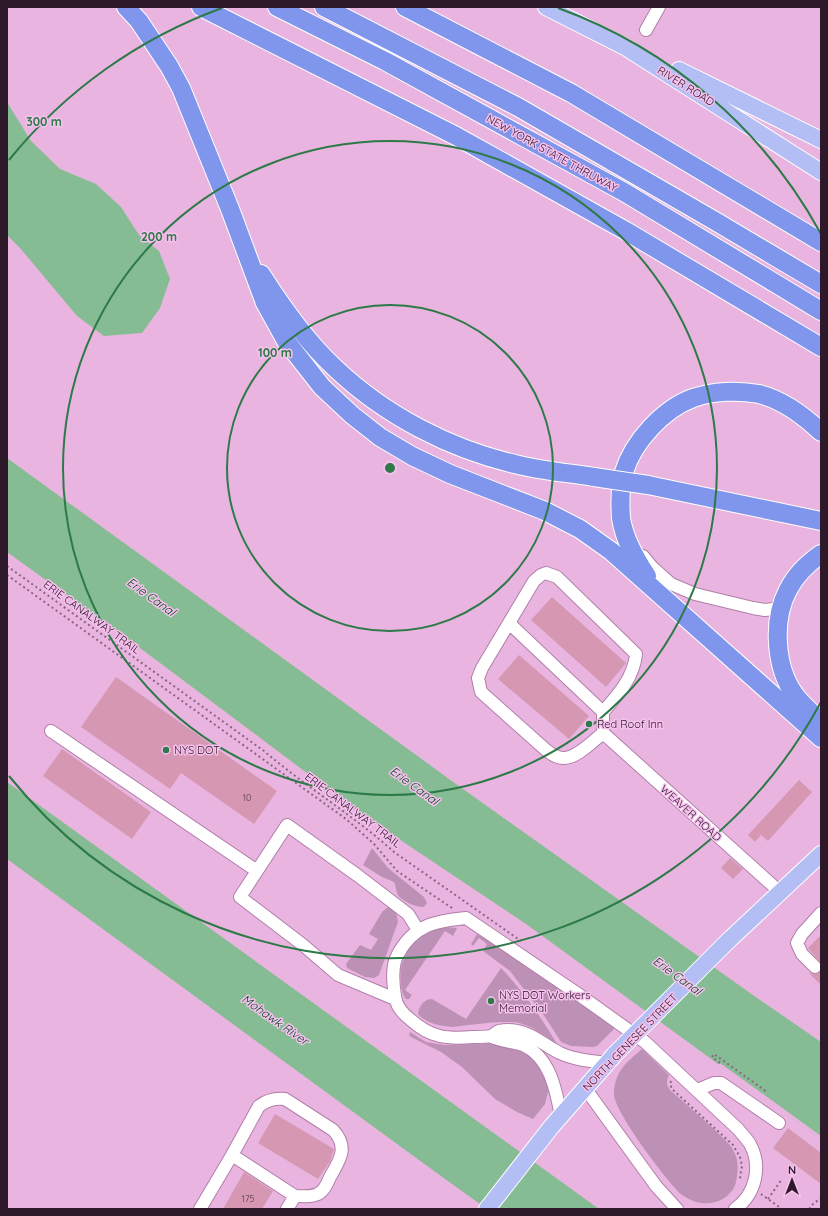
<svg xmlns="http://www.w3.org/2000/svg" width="828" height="1216" font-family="Quicksand,sans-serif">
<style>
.green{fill:#bd91b6}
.water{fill:#85bc93}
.pier{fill:#e9b5e0}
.building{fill:#d697b2}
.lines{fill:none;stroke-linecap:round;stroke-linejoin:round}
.minor-casing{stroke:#b17fa9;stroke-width:14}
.major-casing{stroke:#fff;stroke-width:18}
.highway-casing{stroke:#fff;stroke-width:20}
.path{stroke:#896583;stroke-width:2;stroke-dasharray:2 3;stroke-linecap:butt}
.minor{stroke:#fff;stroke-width:12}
.major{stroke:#b3bff4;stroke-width:16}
.highway{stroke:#8095ec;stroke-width:18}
.major-bridge-casing{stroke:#fff;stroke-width:18;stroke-linecap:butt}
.highway-bridge-casing{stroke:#fff;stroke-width:20;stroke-linecap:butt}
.major-bridge{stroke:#b3bff4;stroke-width:16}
.highway-bridge{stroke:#8095ec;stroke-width:18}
.ring{fill:none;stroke:#2d7948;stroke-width:2}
.poi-dot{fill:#2d7948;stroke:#f7c1ed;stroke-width:1.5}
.labels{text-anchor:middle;stroke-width:3;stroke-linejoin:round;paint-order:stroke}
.number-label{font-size:9px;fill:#57384c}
.street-label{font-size:11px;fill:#2d192a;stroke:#f7c1ed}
.poi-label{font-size:11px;fill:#2d192a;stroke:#f7c1ed;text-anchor:start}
.water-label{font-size:12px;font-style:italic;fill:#064a24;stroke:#f7c1ed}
.centre{fill:#2d7948;stroke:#f7c1ed;stroke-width:2}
.ring-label{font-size:12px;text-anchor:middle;font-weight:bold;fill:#2d7948;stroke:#f7c1ed;stroke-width:3;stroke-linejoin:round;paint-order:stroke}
</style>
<rect width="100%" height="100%" fill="#e9b5e0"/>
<path class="green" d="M372,848L388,868L424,897L427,903L424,907C417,908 402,901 398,895C396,892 396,886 394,882L382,877L363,865Z
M389,906L396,912L398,922L379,975L374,978L365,977L347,968L346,964L360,945L371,950L378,939L369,934L382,912Z
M444,927L457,928L453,936L445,931L405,990L412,995L409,999H406C402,994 401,987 401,981C398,953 419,933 444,927Z
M477,934C526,960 571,995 616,1027L597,1046L593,1047L571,1046L561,1042L545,1017L510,971L483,951L487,944L479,938L473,946L471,944Z
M501,968C523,991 541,1017 557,1044C545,1036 533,1026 519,1023C502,1020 470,1025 453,1027C440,1026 427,1024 418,1014C419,1006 424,999 432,999L466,1019Z
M410,1032L426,1042L444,1045L494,1043L522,1049L540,1065L549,1088L545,1104L533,1119L517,1112L495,1099L462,1067L441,1052L411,1037L409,1035Z
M642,1049L669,1075C666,1082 666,1085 671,1091C688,1106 705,1120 721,1136C726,1141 732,1146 734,1152C738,1159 738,1167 737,1176C736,1185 734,1190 727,1196C718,1204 704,1205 693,1201C689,1199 685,1197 682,1195C668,1183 612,1109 614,1093C615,1071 626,1063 642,1049Z"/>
<path class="water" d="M7,102L31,141L60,169L96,184L121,207L139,235L159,251L170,279L160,308L142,333L104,336L77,316L20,248L7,235Z
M7,458L456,784L750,993L821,1042V1139L526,924L363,815L144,651L7,552Z
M7,782L599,1209H487L445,1179L7,859Z"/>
<path class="pier" d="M720,1063L821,1136V1139L718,1065Z"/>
<path class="building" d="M552,597L626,663L606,687L531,620Z
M519,655L589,716L569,739L498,679Z
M116,677L277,791L254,824L181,773L170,789L81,727Z
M62,749L151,812L132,839L43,776Z
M799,780L812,792L768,841L761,835L755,842L748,835Z
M730,858L743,869L733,879L721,868Z
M821,935V963L808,948Z
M821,971V985L809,973L817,974Z
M275,1114L334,1149L330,1161L318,1179L258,1143Z
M788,1128L821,1153V1184L773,1148Z
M244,1172L273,1191L262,1209H223Z"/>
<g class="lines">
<defs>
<path id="minor" d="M646,30L659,7
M643,556L652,567L671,584L695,594L753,608L765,610L781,608
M546,573L557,577L636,654C634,677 618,695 603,712V733C593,741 576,759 563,758C557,758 551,754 546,750L481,692L478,678L482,668L534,581L541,575Z
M509,623L603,712
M51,731L257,871L287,825L357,875L408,914L418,930
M603,733L780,892
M257,871L240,897L303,945L338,975L395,999
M815,967L802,954L797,943L802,934L821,913
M490,1036C501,1042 512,1041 523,1045C550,1057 556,1090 561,1116
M607,1063C592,1061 574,1060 560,1053C545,1046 534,1034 517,1031C512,1030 504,1030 499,1031C496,1032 494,1035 491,1036C486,1037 478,1037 473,1037C447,1039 431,1038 411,1020C403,1014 396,1006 395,996C393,983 391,966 398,954C414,925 435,921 466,918L578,994L645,1042L738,1129C742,1134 747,1139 750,1144C762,1166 756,1194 735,1209
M585,1088L656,1186L677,1209
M697,1090L714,1083H721L779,1123
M232,1155L259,1106C267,1100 274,1098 285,1099L333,1130C349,1147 340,1160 330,1177C328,1182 325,1188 322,1191C315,1198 304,1196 295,1196
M200,1209L232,1155L295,1196L287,1209"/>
<path id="major" d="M546,7L625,47L821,172
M679,70L821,140
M728,941L821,854
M487,1209L552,1126L615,1054"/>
<path id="highway" d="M126,7L139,21L169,66L181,88L230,209L265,303L286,341L322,387L352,415L380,437L412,456L450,474L545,511L580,529L611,551L821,738
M201,7L456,136L626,231L821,347
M277,7L385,61L624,192L821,311
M324,7L518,107L715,221L821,284
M405,7L571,93L821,242
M261,274C282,307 305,340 334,367C384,415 451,450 519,465C543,471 569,473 594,477
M648,485L821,521
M821,554C808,563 795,576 788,590C772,620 775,668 795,695C802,705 813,713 821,722
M647,576C635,558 624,539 621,518C620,503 620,486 624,472C633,442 663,409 693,398C713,391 738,390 759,394C783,400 803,415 821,432"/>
</defs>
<use href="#minor" class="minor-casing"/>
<use href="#major" class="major-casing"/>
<use href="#highway" class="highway-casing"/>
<path class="path" d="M7,566L264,751C306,787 353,815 394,852L521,941
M7,575L346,819L374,844L397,871L452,908
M720,1063L712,1057L714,1054L767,1092
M671,1081L670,1084L672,1089L733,1145L740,1157L742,1166L740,1177L743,1180
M761,1194L782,1209
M768,1199L782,1179
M809,1209L813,1204L821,1198"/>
<use href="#minor" class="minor"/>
<use href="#major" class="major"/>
<use href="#highway" class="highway"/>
<defs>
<path id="major-bridge" d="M615,1054L728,941"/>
<path id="highway-bridge" d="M594,477L648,485"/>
</defs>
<use href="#major-bridge" class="major-bridge-casing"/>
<use href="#highway-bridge" class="highway-bridge-casing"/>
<use href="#major-bridge" class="major-bridge"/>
<use href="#highway-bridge" class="highway-bridge"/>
</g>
<g class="ring">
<circle cx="390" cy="468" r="163"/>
<circle cx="390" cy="468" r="327"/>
<path d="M821 702A490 490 0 0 1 9 776M9 160A490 490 0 0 1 222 8M558 8A490 490 0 0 1 821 234"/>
</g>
<g class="poi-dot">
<circle cx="589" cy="724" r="4"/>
<circle cx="166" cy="750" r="4"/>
<circle cx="491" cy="1001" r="4"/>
</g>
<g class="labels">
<g class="number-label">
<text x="247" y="801">10</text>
<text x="248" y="1202">175</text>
</g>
<g class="street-label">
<text transform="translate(686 86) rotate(32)" y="4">RIVER ROAD</text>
<text transform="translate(552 153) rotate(29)" y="4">NEW YORK STATE THRUWAY</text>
<text transform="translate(92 617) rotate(36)" y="4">ERIE CANALWAY TRAIL</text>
<text transform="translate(353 810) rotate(37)" y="4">ERIE CANALWAY TRAIL</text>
<text transform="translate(691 813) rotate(42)" y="4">WEAVER ROAD</text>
<text transform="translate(630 1042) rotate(-46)" y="4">NORTH GENESEE STREET</text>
</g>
<g class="poi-label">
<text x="597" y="728">Red Roof Inn</text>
<text x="174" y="754">NYS DOT</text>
<text x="499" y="999">NYS DOT Workers<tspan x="499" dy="13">Memorial</tspan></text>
</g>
<g class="water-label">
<text transform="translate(151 597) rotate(36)" y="4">Erie Canal</text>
<text transform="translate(414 786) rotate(36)" y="4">Erie Canal</text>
<text transform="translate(677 976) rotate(36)" y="4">Erie Canal</text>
<text transform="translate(275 1020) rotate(35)" y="4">Mohawk River</text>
</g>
</g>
<circle cx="390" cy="468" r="6" class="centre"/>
<g class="ring-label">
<text x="44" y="126">300 m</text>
<text x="159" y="241">200 m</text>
<text x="275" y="357">100 m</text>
</g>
<rect width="828" height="1216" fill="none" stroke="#2d192a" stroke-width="16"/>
<g transform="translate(792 1180)" stroke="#f7c1ed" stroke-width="3" paint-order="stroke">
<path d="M0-3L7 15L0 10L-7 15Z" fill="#2d192a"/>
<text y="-6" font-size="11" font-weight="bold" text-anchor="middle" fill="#2d192a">N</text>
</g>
</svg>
